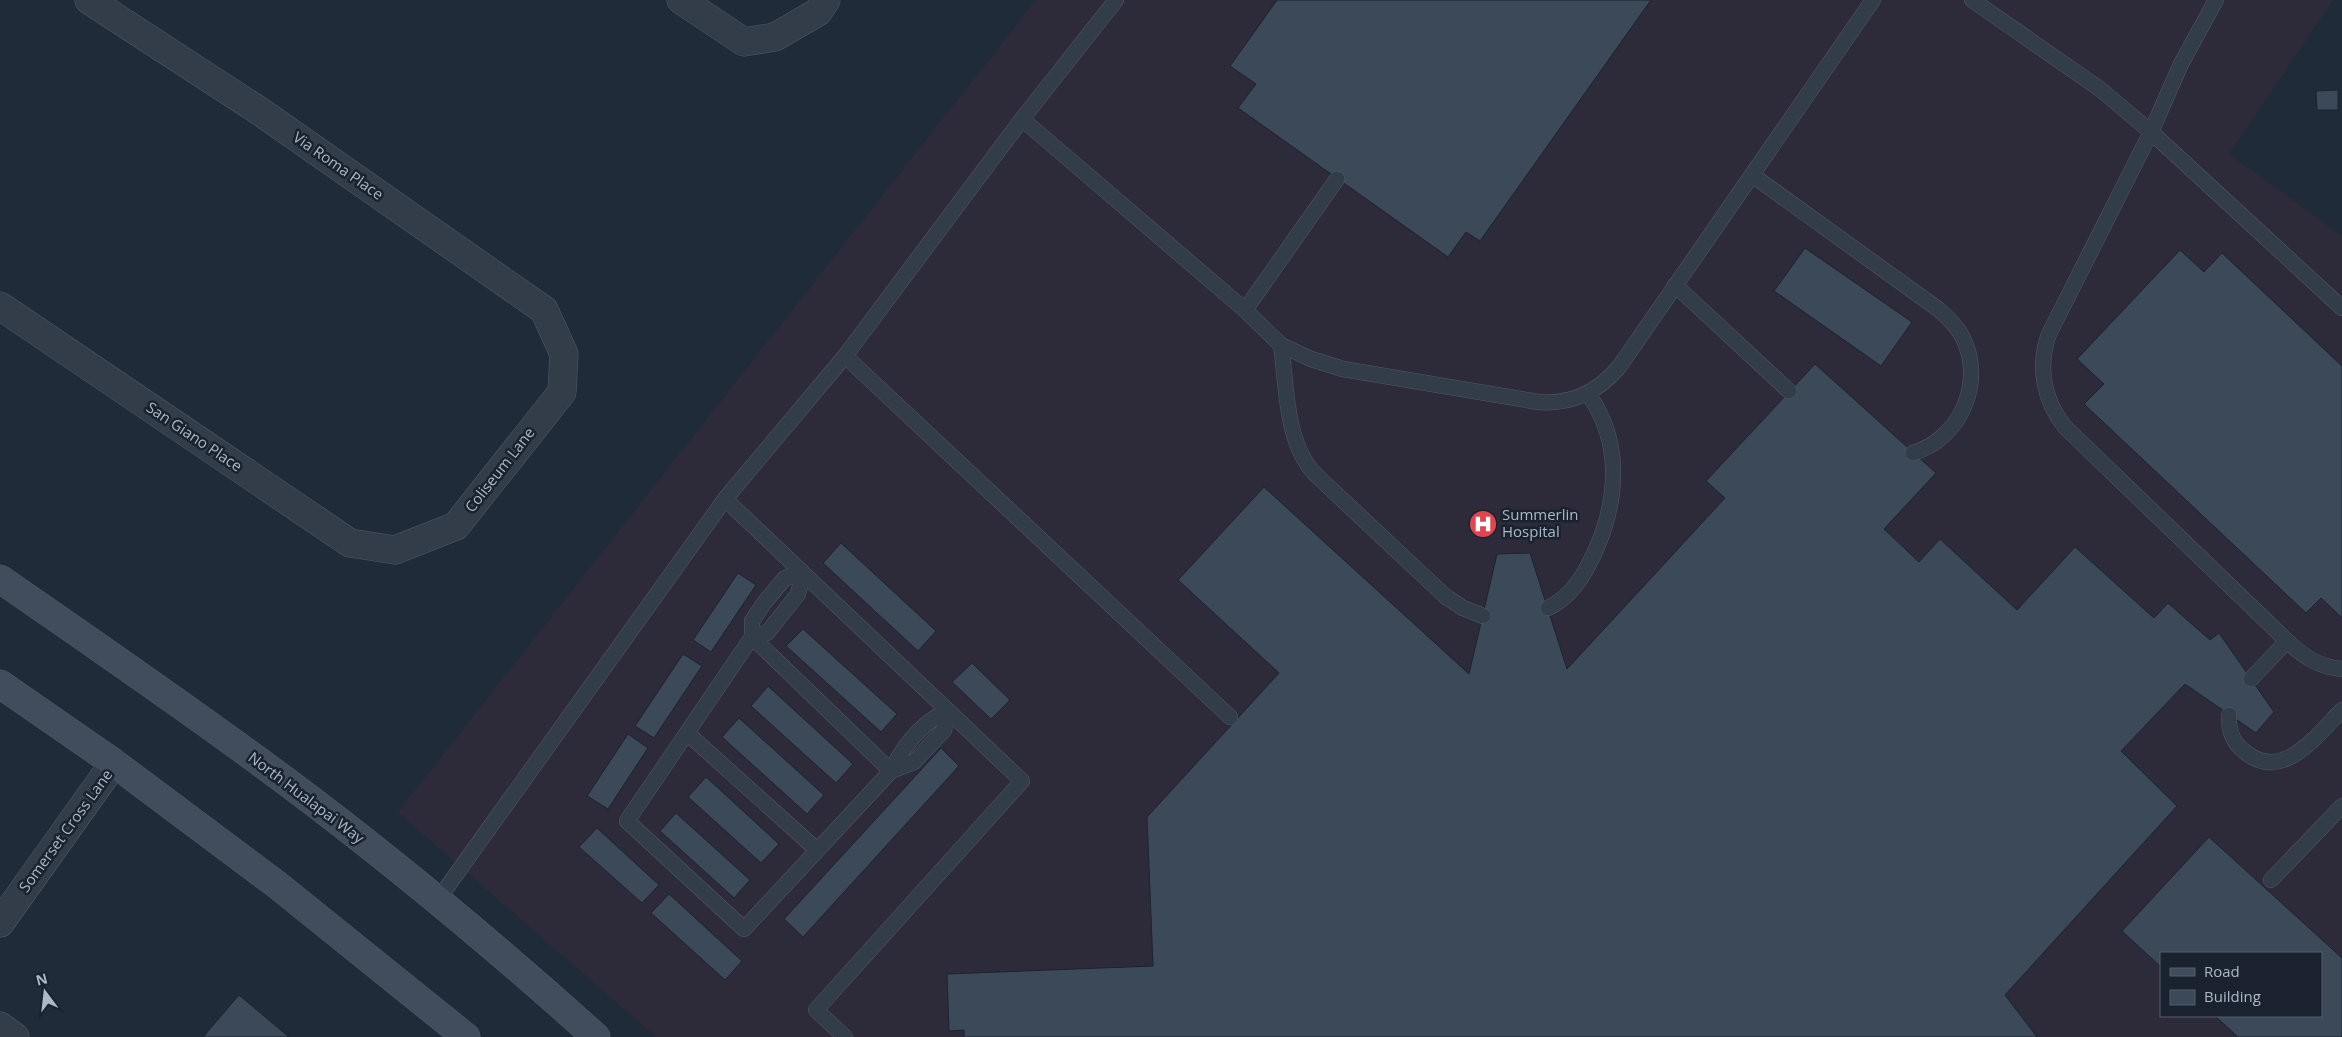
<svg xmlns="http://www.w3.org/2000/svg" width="2342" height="1037" font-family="'Open Sans',sans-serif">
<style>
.medical{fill:#2d2b3a;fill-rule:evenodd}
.building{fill:#3b4959;stroke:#1b2430}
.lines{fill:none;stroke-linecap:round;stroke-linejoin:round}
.service-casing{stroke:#515a67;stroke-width:16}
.minor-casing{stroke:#515a67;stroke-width:29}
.secondary-casing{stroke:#515a67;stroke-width:29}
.service{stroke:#333c49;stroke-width:15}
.minor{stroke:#333c49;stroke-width:28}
.secondary{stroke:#414c5c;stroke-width:28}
.labels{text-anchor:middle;stroke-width:5;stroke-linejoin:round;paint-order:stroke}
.street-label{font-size:15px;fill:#adb7c6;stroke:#19222e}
.poi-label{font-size:15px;fill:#adb7c6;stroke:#19222e;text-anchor:start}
</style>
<rect width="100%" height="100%" fill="#202b39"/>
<path class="medical" d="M1036,0H2333L2229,154L2342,236V1037H656L398,812ZM2161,953H2321V1016H2161Z"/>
<path class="building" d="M1277,0H1651L1480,241L1466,232L1448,257L1238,108L1256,84L1230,66Z
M2338,90V110H2317L2316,91Z
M1805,248L1912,322L1881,366L1774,291Z
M2180,250L2204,272L2222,253L2342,366V618L2321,598L2306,613L2084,404L2104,384L2077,359Z
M1815,364L1936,473L1884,529L1919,562L1940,539L2017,610L2075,547L2154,618L2168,603L2210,640L2219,633L2274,712L2256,733L2185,684L2121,751L2177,806L2005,995L2037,1037H964V1030L949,1031L947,974L1153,966L1147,817L1279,673L1178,580L1264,487L1469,674L1497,554L1530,553L1567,669L1725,498L1706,481Z
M841,543L936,631L918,651L823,563Z
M738,573L756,585L711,652L693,640Z
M803,629L897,714L881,732L786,646Z
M683,654L702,666L654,738L635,726Z
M972,663L1010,700L991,719L952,682Z
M768,686L853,764L836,783L751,706Z
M739,718L824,795L807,814L722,737Z
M628,734L648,748L608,809L587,796Z
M941,748L959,766L803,937L784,919Z
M706,777L779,844L761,863L688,797Z
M676,813L750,880L734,898L660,831Z
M597,828L659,885L642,903L579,847Z
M2209,837L2342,958V1037H2238L2215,1016H2321V953H2161V967L2122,931Z
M669,894L742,961L725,980L651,913Z
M239,995L289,1037H203Z"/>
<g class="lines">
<defs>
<path id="service" d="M1972,0L2100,89L2151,132L2342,308
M2216,0L2181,64L2151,132L2049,334C2037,367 2044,401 2065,427L2287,641C2303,656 2318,667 2342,669
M1022,119L1245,310L1281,345L1311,359L1343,369L1538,402C1570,405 1598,392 1619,367L1873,0
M1752,175L1938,309C1948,318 1957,326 1963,338C1985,383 1960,439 1913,453
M1675,285L1789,391
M1245,310L1337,179
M1281,345C1287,387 1285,444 1316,475L1445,596L1463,608L1483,616
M845,356L1230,717
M725,499L1022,781L816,1010L845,1037
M1548,608C1571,597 1583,577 1594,554C1618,502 1623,442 1588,394
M752,637L767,633L798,594L803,573L785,578L764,603L752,621V637L627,821L744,929L891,771C904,745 921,722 948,711
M752,637L891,771
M2251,679L2287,641
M2229,715C2228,729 2233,743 2245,752C2283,783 2317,735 2342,710
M687,733L817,850
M891,771L914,762L944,730L948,711
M2271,880L2342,806
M437,901L725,499L845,356L1022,119L1116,0"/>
<path id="minor" d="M681,0L744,42L775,37L818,12L826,0
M0,306L350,543L395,550L456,526L562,392L564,354L544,310L258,110L89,0
M0,923L114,763
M0,1026L15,1037"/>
<path id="secondary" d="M0,579C97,646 193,712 287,782C394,862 497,948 596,1037
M0,684L114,763L276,884L466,1037"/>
</defs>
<use href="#service" class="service-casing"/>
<use href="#minor" class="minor-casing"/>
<use href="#secondary" class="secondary-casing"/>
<use href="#service" class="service"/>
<use href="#minor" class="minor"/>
<use href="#secondary" class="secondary"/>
</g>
<defs>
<symbol id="hospital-disc" viewBox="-11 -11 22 22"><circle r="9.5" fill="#e0444e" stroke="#19222e"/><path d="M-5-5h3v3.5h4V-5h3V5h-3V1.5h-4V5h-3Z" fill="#fff"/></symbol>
</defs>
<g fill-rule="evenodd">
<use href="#hospital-disc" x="1467" y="508" width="32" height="32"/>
</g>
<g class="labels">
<g class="street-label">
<text transform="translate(338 166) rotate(35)" y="5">Via Roma Place</text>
<text transform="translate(194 437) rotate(34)" y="5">San Giano Place</text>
<text transform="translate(500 470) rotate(-52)" y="5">Coliseum Lane</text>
<text transform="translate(306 798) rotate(37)" y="5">North Hualapai Way</text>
<text transform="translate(66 831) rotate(-54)" y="5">Somerset Cross Lane</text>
</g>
<g class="poi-label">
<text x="1502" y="520">Summerlin<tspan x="1502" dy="17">Hospital</tspan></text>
</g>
</g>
<rect x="2160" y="952" width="162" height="65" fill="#19222e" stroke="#545e6b"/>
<rect x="2170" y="968" width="25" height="8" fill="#414c5c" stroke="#545e6b"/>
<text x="2204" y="977" font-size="15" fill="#adb7c6">Road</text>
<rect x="2170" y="990" width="25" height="15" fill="#3b4959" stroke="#545e6b"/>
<text x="2204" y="1002" font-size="15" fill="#adb7c6">Building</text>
<g transform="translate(45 992) rotate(345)" stroke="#19222e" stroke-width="4" paint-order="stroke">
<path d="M0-4L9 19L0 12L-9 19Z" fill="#adb7c6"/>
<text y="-8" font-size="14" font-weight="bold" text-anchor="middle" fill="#adb7c6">N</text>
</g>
</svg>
